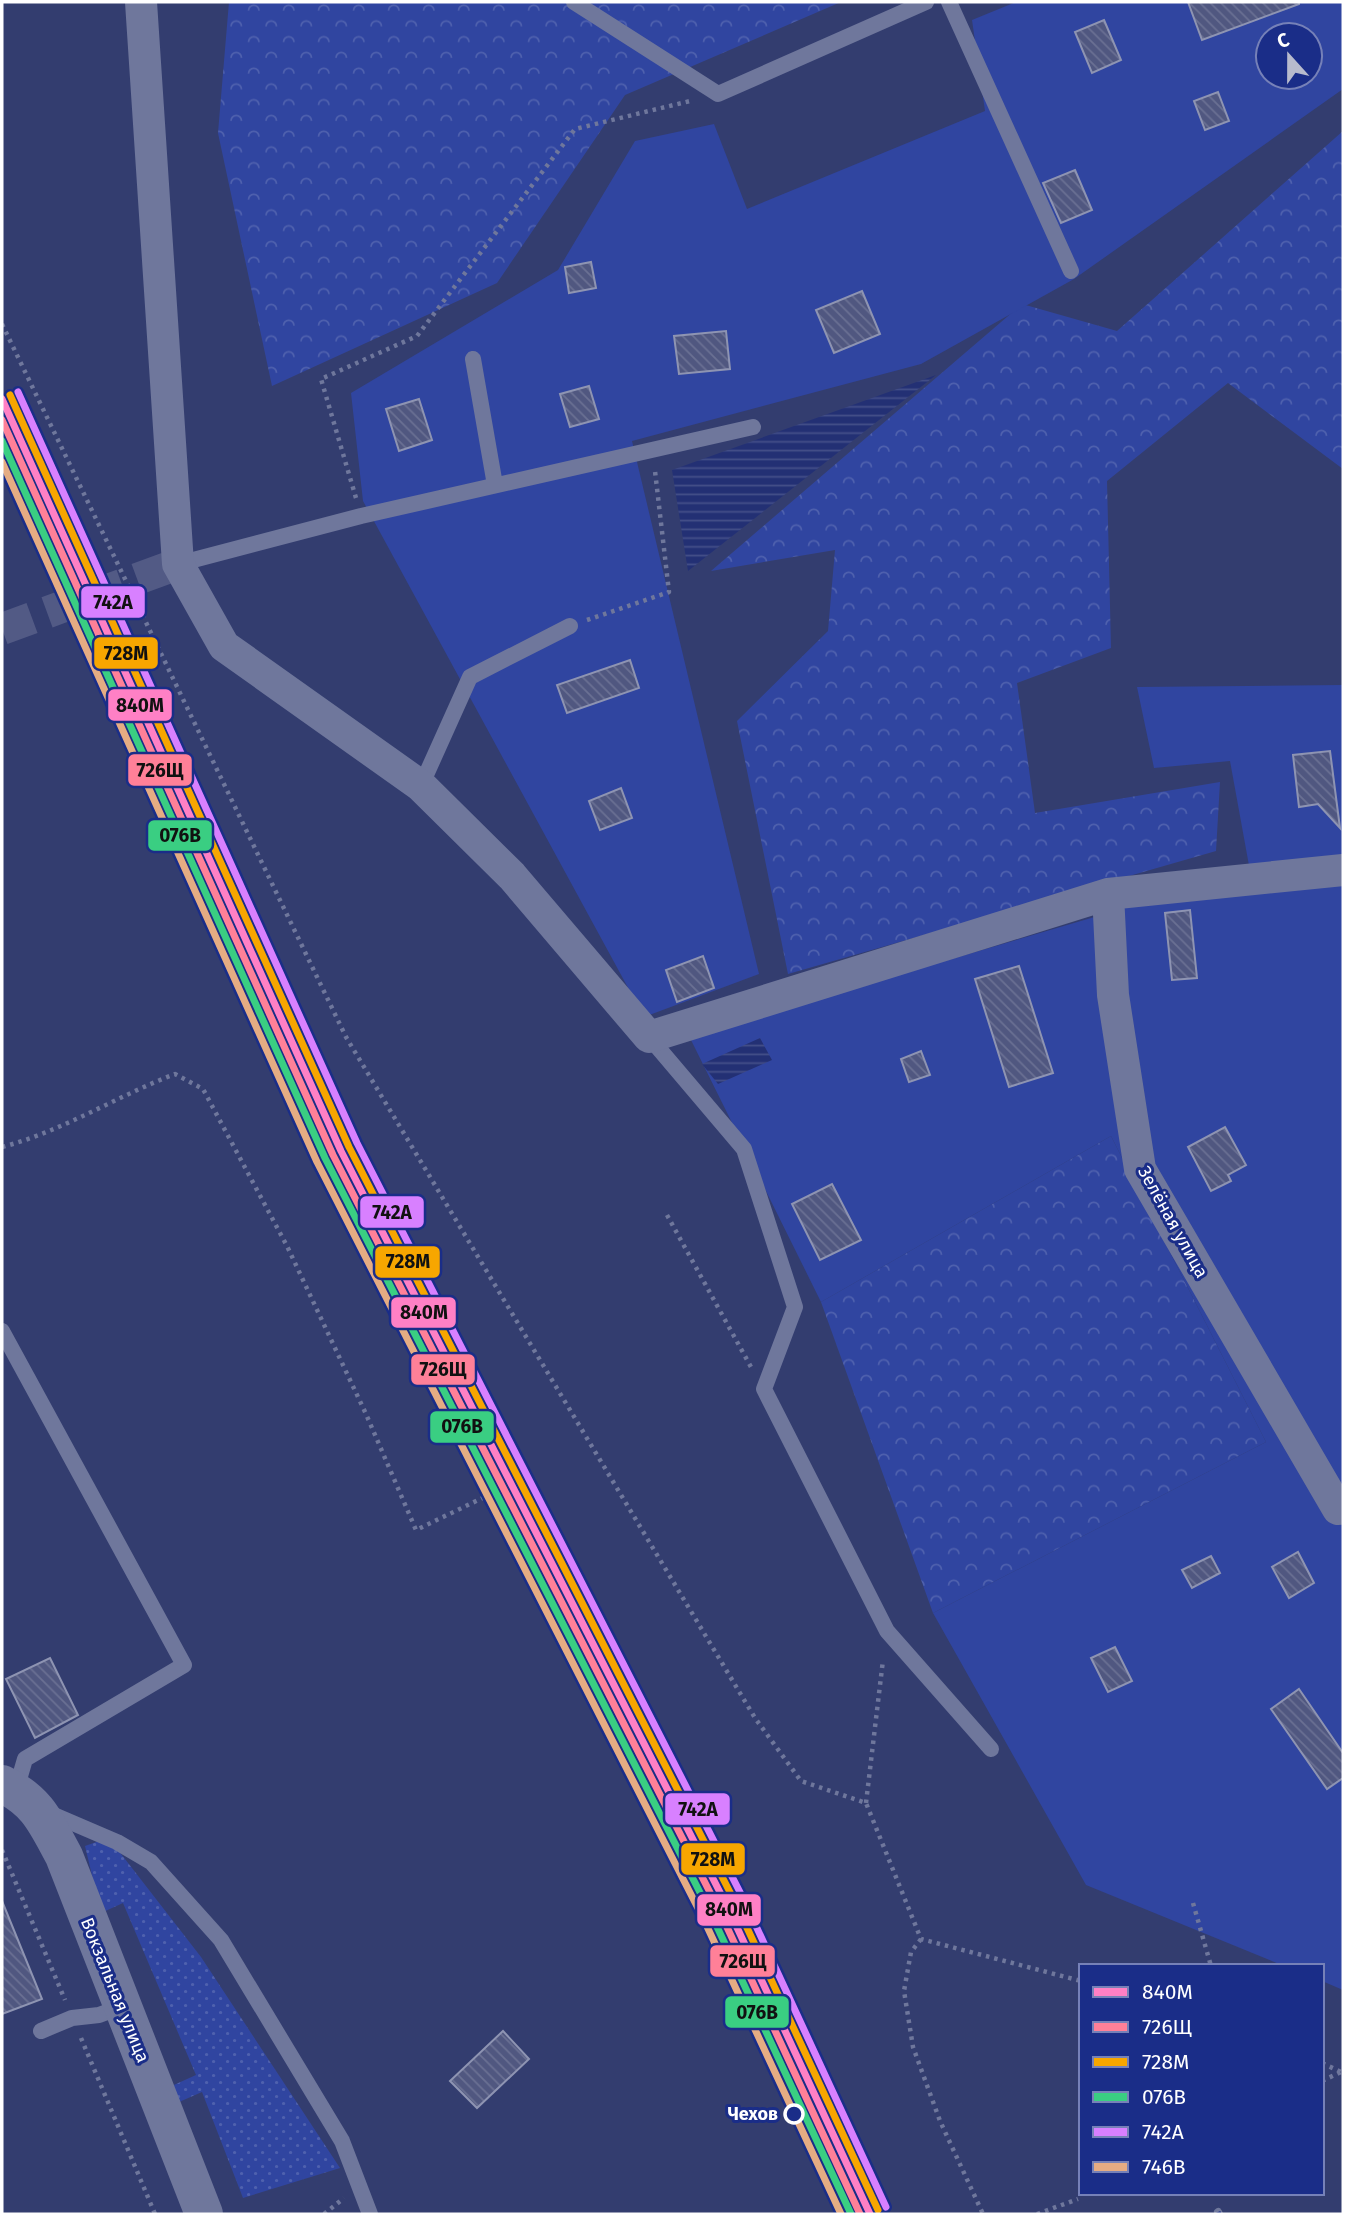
<svg xmlns="http://www.w3.org/2000/svg" width="1345" height="2216" font-family="'Fira Sans',sans-serif">
<style>
.grass{fill:url(#grass-dots)}
.forest{fill:url(#forest-crowns)}
.garden{fill:#3045a0;fill-rule:evenodd}
.water{fill:url(#water-rules)}
.building{fill:url(#building-back-hatch);stroke:#8e94b2;stroke-width:2}
.lines{fill:none;stroke-linecap:round;stroke-linejoin:round}
.minor-tunnel{stroke:#525a85;stroke-width:32;stroke-dasharray:32 16;stroke-linecap:butt}
.path{stroke:#6f779c;stroke-width:4.5;stroke-dasharray:3.5 5;stroke-linecap:butt}
.service{stroke:#6f779c;stroke-width:16}
.minor{stroke:#6f779c;stroke-width:32}
.tertiary{stroke:#6f779c;stroke-width:38}
.rail-casing{stroke:#70789c;stroke-width:8}
.rail{stroke:#1a2d88;stroke-width:5;stroke-dasharray:16;stroke-linecap:butt}
.rail-1-casing{stroke:#1a2d88;stroke-width:12}
.rail-2-casing{stroke:#1a2d88;stroke-width:12}
.rail-3-casing{stroke:#1a2d88;stroke-width:12}
.rail-4-casing{stroke:#1a2d88;stroke-width:12}
.rail-5-casing{stroke:#1a2d88;stroke-width:12}
.rail-6-casing{stroke:#1a2d88;stroke-width:12}
.rail-1{stroke:#ff80c5;stroke-width:7}
.rail-2{stroke:#ff8098;stroke-width:7}
.rail-3{stroke:#f7a600;stroke-width:7}
.rail-4{stroke:#3ace82;stroke-width:7}
.rail-5{stroke:#d880ff;stroke-width:7}
.rail-6{stroke:#e5ac83;stroke-width:7}
.stop-dot{fill:#1a2d88;stroke:#fff;stroke-width:3.5}
.labels{text-anchor:middle;stroke-width:6;stroke-linejoin:round;paint-order:stroke}
.street-label{font-size:18px;fill:#fff;stroke:#1a2d88}
.stop-label{font-size:18px;font-weight:bold;fill:#fff;stroke:#1a2d88;text-anchor:end}
.line-badge{stroke:#1a2d88;stroke-width:2.5}
.pale-badge-label{font-size:19px;text-anchor:middle;font-weight:bold;fill:#111}
</style>
<defs>
<pattern id="grass-dots" width="8" height="8" patternUnits="userSpaceOnUse" patternTransform="scale(1.75)"><rect width="8" height="8" fill="#3045a0"/><path d="M2 2h.1M6 6h.1" fill="none" stroke="#4f61ae" stroke-width="1.8" stroke-linecap="round"/></pattern>
<pattern id="forest-crowns" width="20" height="18" patternUnits="userSpaceOnUse" patternTransform="scale(1.75)"><rect width="20" height="18" fill="#3045a0"/><path d="M2 6a3 3 0 1 1 6 0M12 15a3 3 0 1 1 6 0" fill="none" stroke="#4f61ae"/></pattern>
<pattern id="water-rules" width="6" height="5" patternUnits="userSpaceOnUse" patternTransform="scale(1.75)"><rect width="6" height="5" fill="#233074"/><path d="M0 2.5h6" fill="none" stroke="#444f89"/></pattern>
<pattern id="building-back-hatch" width="6" height="6" patternUnits="userSpaceOnUse" patternTransform="scale(1.75)"><rect width="6" height="6" fill="#505780"/><path d="M-1 5l2 2M0 0l6 6M5-1l2 2" fill="none" stroke="#6a7093"/></pattern>
</defs>
<rect width="100%" height="100%" fill="#333d6f"/>
<path class="grass" d="M102,1840L118,1850L201,1957L340,2168L243,2198L202,2092L163,2109L156,2093L196,2075L123,1903L101,1913L85,1846Z"/>
<path class="forest" d="M229,2H841L625,95L497,283L272,386L218,133Z
M1343,131V469L1228,383L1107,481L1111,648L1017,683L1035,813L1220,782L1216,851L788,974L737,721L828,631L835,550L711,571L1022,304L1117,331Z
M1111,1136L1266,1442L933,1613L821,1302Z"/>
<path class="garden" d="M1016,2H1343V89L1074,279L921,364L632,441L759,974L644,1017L363,501L351,393L558,270L635,141L714,124L747,209L985,111L972,20ZM1268,35H1310V77H1268Z
M1343,685V1990L1322,1981V1966H1284L1086,1885L933,1613L1266,1442L1111,1136L821,1302L689,1036L1132,906L1254,893L1230,761L1154,768L1137,687Z"/>
<path class="water" d="M936,375L688,571L672,470Z
M760,1038L772,1060L718,1084L702,1064Z"/>
<path class="building" d="M1188,2H1299V4L1202,40Z
M1104,20L1121,60L1092,73L1075,32Z
M1218,92L1229,121L1205,130L1194,101Z
M1075,170L1092,210L1061,223L1043,183Z
M591,262L596,288L569,293L565,267Z
M862,291L880,334L834,353L816,310Z
M726,331L730,369L679,374L674,336Z
M589,386L599,419L570,427L560,394Z
M419,399L432,440L399,451L386,409Z
M630,660L639,688L567,713L557,685Z
M1330,751L1340,828L1318,804L1299,807L1293,755Z
M621,788L632,818L600,830L589,801Z
M1190,910L1197,978L1172,980L1165,913Z
M703,956L714,988L677,1002L666,970Z
M1019,966L1053,1073L1009,1087L975,979Z
M921,1051L930,1075L909,1082L901,1059Z
M1225,1127L1246,1165L1228,1175L1231,1181L1211,1191L1188,1147Z
M832,1184L861,1240L820,1260L792,1204Z
M1298,1552L1314,1583L1289,1598L1272,1567Z
M1211,1556L1220,1573L1192,1588L1182,1570Z
M1115,1647L1132,1681L1108,1692L1091,1658Z
M50,1658L78,1715L35,1738L6,1679Z
M1299,1689L1343,1753V1778L1327,1789L1271,1709Z
M2,1901L42,1999L2,2014Z
M503,2031L529,2059L477,2108L450,2081Z"/>
<g class="lines">
<path class="minor-tunnel" d="M2,629L178,564"/>
<path class="path" d="M2,324L346,1037L755,1718L801,1781L866,1803L921,1939L1081,1981
M356,498L321,379L417,336L575,129L690,101
M587,620L669,592L655,471
M2,1147C63,1131 117,1096 175,1074L203,1089L287,1246L366,1414L416,1530L497,1491
M667,1215L751,1367
M866,1803L883,1660
M2,1850L65,2000
M1193,1903L1211,1966
M921,1939L911,1952L904,1991L913,2047L940,2121L983,2214
M81,2038L155,2214
M1322,2063L1341,2072
M1322,2081L1343,2071
M324,2214L344,2198
M1037,2214L1078,2199"/>
<path class="service" d="M574,2L718,94L926,2
M949,2L1071,271
M473,359L495,485
M178,564L361,516L753,427
M421,786L470,677L570,626
M649,1037L744,1149L795,1307L764,1389L887,1631L991,1749
M2,1331L184,1665L25,1759L16,1790
M47,1812L117,1842L151,1862L221,1940L342,2141L370,2214
M41,2031L72,2018L99,2015L123,2006"/>
<path class="minor" d="M141,2L178,564L224,646L421,786L512,876L649,1037L1108,894L1343,870
M1108,894L1113,995L1140,1169L1338,1509L1343,1506"/>
<path class="tertiary" d="M2,1784C38,1801 46,1823 64,1856L204,2214"/>
<defs>
<path id="rail" d="M1218,2212L1219,2214"/>
</defs>
<use href="#rail" class="rail-casing"/>
<use href="#rail" class="rail"/>
<defs>
<path id="rail-1" d="M2,399L341,1151L728,1908L870,2214"/>
<path id="rail-2" d="M2,420L333,1155L720,1912L860,2214"/>
<path id="rail-3" d="M10,395L349,1147L736,1904L878,2210"/>
<path id="rail-4" d="M2,441L325,1158L712,1916L851,2214"/>
<path id="rail-5" d="M18,392L357,1143L744,1900L886,2207"/>
<path id="rail-6" d="M2,462L317,1162L704,1920L841,2214"/>
</defs>
<use href="#rail-1" class="rail-1-casing"/>
<use href="#rail-2" class="rail-2-casing"/>
<use href="#rail-3" class="rail-3-casing"/>
<use href="#rail-4" class="rail-4-casing"/>
<use href="#rail-5" class="rail-5-casing"/>
<use href="#rail-6" class="rail-6-casing"/>
<use href="#rail-1" class="rail-1"/>
<use href="#rail-2" class="rail-2"/>
<use href="#rail-3" class="rail-3"/>
<use href="#rail-4" class="rail-4"/>
<use href="#rail-5" class="rail-5"/>
<use href="#rail-6" class="rail-6"/>
</g>
<circle class="stop-dot" cx="794" cy="2114" r="9"/>
<g class="labels">
<g class="street-label">
<text transform="translate(1173 1222) rotate(61)" y="6">Зелёная улица</text>
<text transform="translate(115 1990) rotate(68)" y="6">Вокзальная улица</text>
</g>
<g class="stop-label">
<text x="778" y="2120">Чехов</text>
</g>
</g>
<g class="line-badge">
<rect x="80" y="585" width="66" height="34" rx="7" fill="#d880ff"/>
<rect x="93" y="636" width="66" height="34" rx="7" fill="#f7a600"/>
<rect x="107" y="688" width="66" height="34" rx="7" fill="#ff80c5"/>
<rect x="127" y="753" width="66" height="34" rx="7" fill="#ff8098"/>
<rect x="147" y="819" width="66" height="33" rx="7" fill="#3ace82"/>
<rect x="359" y="1195" width="66" height="34" rx="7" fill="#d880ff"/>
<rect x="374" y="1245" width="67" height="34" rx="7" fill="#f7a600"/>
<rect x="390" y="1296" width="67" height="33" rx="7" fill="#ff80c5"/>
<rect x="410" y="1353" width="66" height="33" rx="7" fill="#ff8098"/>
<rect x="429" y="1410" width="66" height="34" rx="7" fill="#3ace82"/>
<rect x="664" y="1792" width="67" height="34" rx="7" fill="#d880ff"/>
<rect x="680" y="1842" width="66" height="34" rx="7" fill="#f7a600"/>
<rect x="696" y="1893" width="66" height="34" rx="7" fill="#ff80c5"/>
<rect x="709" y="1944" width="67" height="34" rx="7" fill="#ff8098"/>
<rect x="724" y="1995" width="66" height="34" rx="7" fill="#3ace82"/>
</g>
<g class="pale-badge-label">
<text x="113" y="609">742А</text>
<text x="126" y="660">728М</text>
<text x="140" y="712">840М</text>
<text x="160" y="777">726Щ</text>
<text x="180" y="842">076В</text>
<text x="392" y="1219">742А</text>
<text x="408" y="1268">728М</text>
<text x="424" y="1319">840М</text>
<text x="443" y="1376">726Щ</text>
<text x="462" y="1433">076В</text>
<text x="698" y="1816">742А</text>
<text x="713" y="1866">728М</text>
<text x="729" y="1916">840М</text>
<text x="743" y="1968">726Щ</text>
<text x="757" y="2019">076В</text>
</g>
<rect width="1345" height="2216" fill="none" stroke="#ffffff" stroke-width="7"/>
<rect x="1079" y="1964" width="245" height="231" fill="#1a2d88" stroke="#7681b8" stroke-width="2"/>
<rect x="1093" y="1987" width="35" height="10" fill="#ff80c5" stroke="#7681b8" stroke-width="2"/>
<text x="1142" y="1999" font-size="21" fill="#ffffff">840М</text>
<rect x="1093" y="2022" width="35" height="10" fill="#ff8098" stroke="#7681b8" stroke-width="2"/>
<text x="1142" y="2034" font-size="21" fill="#ffffff">726Щ</text>
<rect x="1093" y="2057" width="35" height="10" fill="#f7a600" stroke="#7681b8" stroke-width="2"/>
<text x="1142" y="2069" font-size="21" fill="#ffffff">728М</text>
<rect x="1093" y="2092" width="35" height="10" fill="#3ace82" stroke="#7681b8" stroke-width="2"/>
<text x="1142" y="2104" font-size="21" fill="#ffffff">076В</text>
<rect x="1093" y="2127" width="35" height="10" fill="#d880ff" stroke="#7681b8" stroke-width="2"/>
<text x="1142" y="2139" font-size="21" fill="#ffffff">742А</text>
<rect x="1093" y="2162" width="35" height="10" fill="#e5ac83" stroke="#7681b8" stroke-width="2"/>
<text x="1142" y="2174" font-size="21" fill="#ffffff">746В</text>
<g transform="translate(1289 56) rotate(339)"><circle r="33" fill="#1a2d88" stroke="#7681b8" stroke-width="2"/>
<path d="M0-5L12 26L0 18L-12 26Z" fill="#b8bbcd"/>
<text y="-10" font-size="19" font-weight="bold" text-anchor="middle" fill="#ffffff">С</text>
</g>
</svg>
